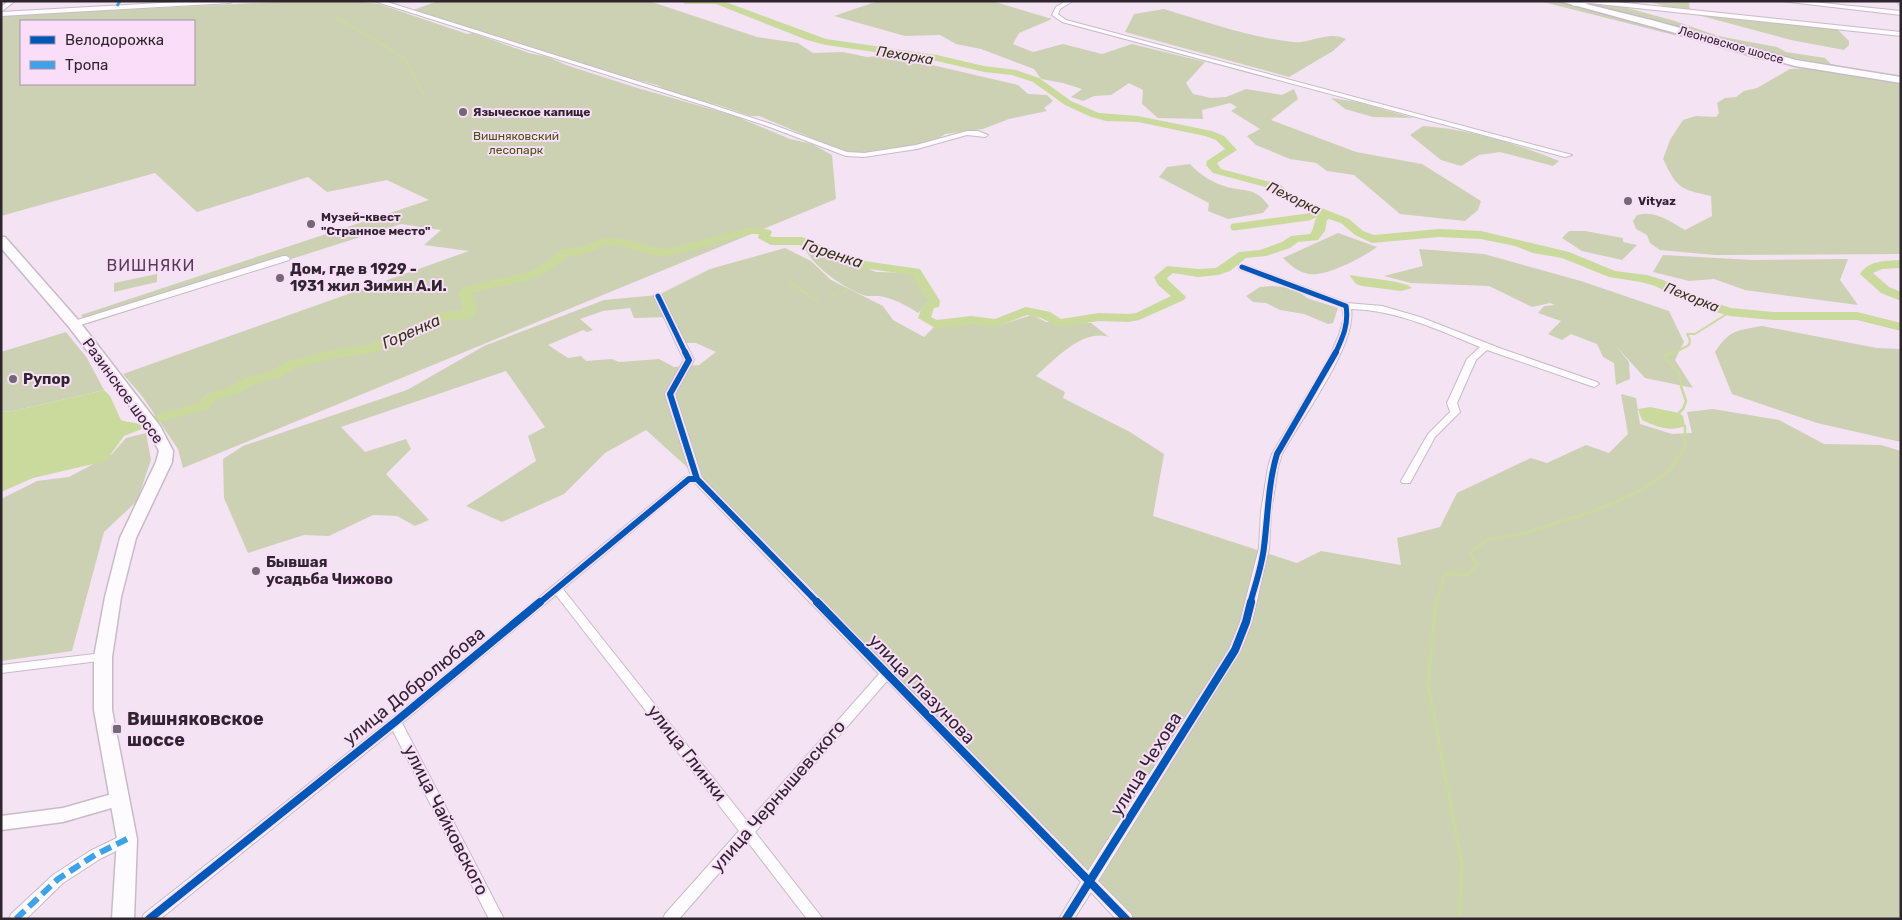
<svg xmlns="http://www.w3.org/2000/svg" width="1902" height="920" font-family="Rubik,sans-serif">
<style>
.green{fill:#cdd1b4;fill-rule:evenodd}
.water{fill:#cada9c}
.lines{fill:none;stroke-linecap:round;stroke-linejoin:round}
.stream-far2{stroke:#cada9c;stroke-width:2}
.stream-far1{stroke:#cada9c;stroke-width:2.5}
.stream{stroke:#cada9c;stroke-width:3}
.canal{stroke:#cada9c;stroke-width:7}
.river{fill:#cada9c;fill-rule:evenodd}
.minor-casing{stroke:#c8bbc8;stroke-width:2}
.tertiary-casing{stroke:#c8bbc8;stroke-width:3}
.secondary-casing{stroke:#c8bbc8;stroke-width:3}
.minor{fill:#fdfbfd;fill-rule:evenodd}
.tertiary{fill:#fdfbfd;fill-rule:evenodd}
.secondary{fill:#fdfbfd;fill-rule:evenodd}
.quiet-far1{stroke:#3ea2eb;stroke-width:3;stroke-dasharray:6 3;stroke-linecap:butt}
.quiet{stroke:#3ea2eb;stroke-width:6;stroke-dasharray:12 6;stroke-linecap:butt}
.cycleway-far2-casing{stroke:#f9ddf9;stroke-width:8}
.cycleway-far1-casing{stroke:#f9ddf9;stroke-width:9}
.cycleway-casing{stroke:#f9ddf9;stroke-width:11}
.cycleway-far2{stroke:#0057b8;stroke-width:5}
.cycleway-far1{stroke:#0057b8;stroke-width:6}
.cycleway{stroke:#0057b8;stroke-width:8}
.poi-dot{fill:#746874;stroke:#f9ddf9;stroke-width:2}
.labels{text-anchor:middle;stroke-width:4;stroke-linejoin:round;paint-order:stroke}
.far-street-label{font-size:12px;fill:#2f252f;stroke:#f9ddf9}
.far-poi-label{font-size:12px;font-weight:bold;fill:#2f252f;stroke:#f9ddf9;text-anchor:start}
.far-park-label{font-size:12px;fill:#43540e;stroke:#f9ddf9}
.far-water-label{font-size:14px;font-style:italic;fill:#2d3810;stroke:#f9ddf9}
.poi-label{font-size:15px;font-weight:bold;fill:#2f252f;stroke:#f9ddf9;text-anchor:start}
.street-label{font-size:15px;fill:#2f252f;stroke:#f9ddf9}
.water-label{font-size:16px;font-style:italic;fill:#2d3810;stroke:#f9ddf9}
.neighbourhood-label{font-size:16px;letter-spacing:1px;fill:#563f56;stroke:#f9ddf9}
.near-street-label{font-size:18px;fill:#2f252f;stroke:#f9ddf9}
.near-poi-label{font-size:18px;font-weight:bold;fill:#2f252f;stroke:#f9ddf9;text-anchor:start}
</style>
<rect width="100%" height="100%" fill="#f3e3f3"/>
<path class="green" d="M298,1H355L379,4L467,34L473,33L529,53L548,57L566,65L634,87L735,116L790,139L812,144L832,155L836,199L183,468L178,449L142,396L123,374L469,251L424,245L441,230L401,224L88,324L81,315L429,200L387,180L327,192L308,177L197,212L155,173L1,216V16ZM21,21H194V84H21Z
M438,1H649L757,37L798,43L813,53L843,52L867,57L889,55L1018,85L1028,94L1047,95L1053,101L1044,108L1047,111L1009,119L983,129L945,134L935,141L916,146L864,154L848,153L759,116H750L718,105L670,93L657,85L625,77L413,10Z
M878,1H992L1052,19L1019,33L1013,44L1033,52L1063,44L1102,54L1132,44L1205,62L1186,83L1193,94L1211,98L1226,97L1246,89L1282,95L1294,89L1298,99L1271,120L1356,152L1422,164L1481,201L1478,210L1465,221L1400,214L1354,175L1327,171L1316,163L1290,159L1256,145L1247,136L1260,129L1231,111L1237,107L1230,103L1202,110L1203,119L1158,118L1142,104L1143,90L1129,83L1111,95L1094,96L1083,101L1071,97L1082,89L1063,83L1041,79L1034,69L981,49L956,44L940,35L905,36L834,16Z
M1539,1H1557L1600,11L1771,58L1776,61L1760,60L1686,38Z
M1573,1L1605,2L1675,21L1718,36L1777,47L1786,52L1825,58L1831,64L1867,72L1819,65L1815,62L1763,52L1655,21Z
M1646,1H1689L1690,12L1836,28L1849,41V45L1844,50L1791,40Z
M1164,9C1206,22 1249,37 1293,42C1310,44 1329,30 1346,39L1333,51L1289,77L1125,32L1134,14Z
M1806,68L1901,82V254L1715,255L1660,250L1650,243L1647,235L1636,229L1633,221L1637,215C1655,210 1669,221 1685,230L1712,216L1711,196C1679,189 1677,188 1663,159L1670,140L1683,120L1696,116L1716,117L1719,113L1717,103L1725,98L1736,97L1744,91L1757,88L1790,69Z
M1331,98L1357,102L1414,118L1373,117L1345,109Z
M1423,126C1468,129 1518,144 1559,161L1553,166L1500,152L1479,155L1461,166L1441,160L1410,135Z
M1190,164C1200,175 1213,183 1227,187C1247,192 1255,187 1269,206L1263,213L1228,219L1208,211L1209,203L1159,177L1167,167Z
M1569,231H1585L1623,238V242L1637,245L1622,260L1582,251L1562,238Z
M1338,233L1377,247C1364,257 1326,277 1309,274C1298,272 1290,265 1283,258Z
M814,246L876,272L913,273L930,300L918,313C906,305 893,298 879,296C875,296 871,296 867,296C847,291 812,266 804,247Z
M785,248L811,261L831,280L883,306L893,320L924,337L935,326L973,318L987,325H1000L1032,315L1046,322L1091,323L1109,337C1083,328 1054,360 1036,376L1065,392L1063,398L1130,432L1164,454L1153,516L1297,563L1321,551L1401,565L1397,538L1440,527L1457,493L1531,458L1547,463L1586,445L1609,453L1628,434L1621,394L1636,398L1640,424L1672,434L1692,433L1687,412L1713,409L1779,420L1824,444L1881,445L1901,451V919H1129L886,674L754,530L711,496L687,467L646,430L605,453L564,494L502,522L466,506L536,461L528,436L545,427L506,371L341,427L365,452L406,439L411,449L386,474L429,520L415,526L397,516L373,515L329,536L304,535L248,553L224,498L223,459L243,446L407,390L484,346L604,300L658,295L710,269ZM630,308L634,318L670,317L678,325L676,332L685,343H696L716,352L699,365L674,367L659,359L619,362L612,359L586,361L581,356L568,358L548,345L583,330L587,332L593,330L580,319L603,311Z
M1419,249L1484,254L1581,281L1669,311L1684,342L1675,360L1693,388L1645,378L1616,346L1629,362L1630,379L1616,385L1614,363L1603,357L1597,344L1571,334L1562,340L1548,334L1561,321L1538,313L1544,306L1555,305L1550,303L1532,307L1489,286L1411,283L1384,276L1423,266Z
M1663,255L1753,260L1848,259L1840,280L1858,305L1745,290L1714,279L1689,281L1653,272Z
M157,274V282L114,292V283Z
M1272,286L1295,288L1307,298L1338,308L1333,323L1328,324L1304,314L1280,310L1266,303L1253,302L1246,296L1260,287Z
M1762,326L1877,348L1901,349V442L1817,423L1732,394L1715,352C1730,329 1737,331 1762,326Z
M66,332L87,358L104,390L13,411L1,412V352Z
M146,433L151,460L137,501L104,532L72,651L1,661V499L37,481L69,477L112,454L126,438Z"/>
<path class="water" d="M1351,275C1363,278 1407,281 1412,288L1401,291L1362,286L1356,284L1350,276Z
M104,390L110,396L121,420C128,423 137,422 142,425V429L124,436L106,461L33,478L1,492V412L13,411Z
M1650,407L1679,413L1683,416L1685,426C1670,432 1657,427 1642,420L1638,409Z"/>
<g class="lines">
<path class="stream-far2" d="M336,17L354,28
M357,29L404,58L423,93
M790,282L818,302
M843,292L847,291
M833,295L837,294
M1672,354L1689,345L1690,340L1687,334H1695L1730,312"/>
<path class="stream-far1" d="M1677,352L1664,355L1680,375L1681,386L1686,401L1683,409L1679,413
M1436,604L1445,574L1468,575L1477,564L1470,553L1487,540L1526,533L1597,510L1642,490L1670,470L1685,447V426"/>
<path class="stream" d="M1436,602L1428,684L1462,865L1459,919"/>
<path class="canal" d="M1234,227L1308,217L1320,212"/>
<path class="river" d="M681,1H723L826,39L937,55L984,66L1016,70L1039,78L1071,101L1099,113L1138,116L1212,131L1224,136L1237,150L1217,163L1221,169L1281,185L1294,197L1349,219L1363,231L1374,235L1439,229L1481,231L1569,252L1615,271L1647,275L1663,280L1708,301L1731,308L1773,312H1857L1901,323V331L1857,320H1773L1730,316L1698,307L1655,286L1641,282L1609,277L1562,258L1533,253L1515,246L1481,239L1439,237L1372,243L1355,235L1341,223L1329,219L1327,220L1325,231L1318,240L1298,242L1290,248L1266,256L1246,258L1230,271L1218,275L1198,277L1173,273L1167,278L1168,280L1186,297L1184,300L1139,320L1128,322L1099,321L1059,327L1041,318L1027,315L996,327L971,324L935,328L918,318L922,306L928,301L912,275L855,267L822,256L800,245H771L758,238L759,234H751L669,256L653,255L614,245H606L582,255L567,256C542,284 507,283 472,293L477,309L474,316L461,320L448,319L418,334L397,340L379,351L361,355L337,357L296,368L281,377L256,384L237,394L216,400L208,409L160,422L155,421L153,418L155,415L198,403L206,394L227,388L246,378L271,371L286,362L337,349L370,345L387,334L408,328L441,312L464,310L459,293L464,287L529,272L549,261L559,250L582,247L604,238L622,239L653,247L669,249L747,228L756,227L770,230L772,232L770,236L773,237H802L857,260L920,269L940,301L939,307L934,308L931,317L937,320L971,316L995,319L1026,307L1050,312L1061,319L1099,313L1128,314L1136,313L1171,296L1158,285L1154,277L1167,266L1198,269L1216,268L1239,252L1260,250L1282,242L1291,236L1310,234C1315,228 1313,220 1319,215L1286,201L1273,189L1213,173L1206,165L1207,161L1225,149L1216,140L1205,136L1138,122L1106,121L1091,117L1065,105L1033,82L1012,75L984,72L937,61L826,45L807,40L716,4H685Z
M1901,260V268L1882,269L1873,273L1889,287L1901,292V301L1881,293L1860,274C1869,260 1885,261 1901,260Z"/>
<defs>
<path id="minor" d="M8,1H15L1,12V7Z
M196,1H233L230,3L1,16V12Z
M374,1H384L710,104L771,124L847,152L864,153L916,145L967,131H978L988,135L985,137L967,135L917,149L864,157L846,156L767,126L706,106Z
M1066,1H1073L1060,9L1058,14L1066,20L1572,155L1565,157L1062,22L1052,15L1056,7Z
M1579,1H1607L1901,32V36L1589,3L1574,6L1571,4Z
M1781,1H1803L1901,11V15Z
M1897,1H1901V5L1899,4Z
M283,256H286L290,258L289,260L77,326L74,327L70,324L71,322Z
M1239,265H1245L1347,303L1382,306L1420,317L1502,349L1597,382L1599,384L1594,387L1591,386L1487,350L1476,360L1457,403L1460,412L1435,437L1410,483H1402L1401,481L1428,434L1450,412L1447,403L1467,359L1480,347C1438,330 1397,310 1351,309C1357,345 1300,420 1282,454L1278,467L1271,512L1269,548L1252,622L1241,650L1098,881L1131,914L1133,919H1116L1091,892L1074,919H1059L1081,882L887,681L755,832L823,919H807L747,841L679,919H663L665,914L739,831L556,595L402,723L504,919H489L393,731L160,919H142L144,914L391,719L685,477L691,476L665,394L684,360L654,296L658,293L662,296L694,360L675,394L702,478L1088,871L1229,649L1240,622L1259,548L1261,512L1268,467L1272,454L1330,356L1339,335L1344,318L1342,307L1239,269ZM691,482H694L879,674L748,822L563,589Z
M103,653L107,654L109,657L107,660L1,673V665Z
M127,833L132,835L134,839L132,843L100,859L63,883L26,919H9L11,914L53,875L90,851Z"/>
<path id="tertiary" d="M119,792L125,794L127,799L125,804L63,822L1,830V816L63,808Z"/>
<path id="secondary" d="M1559,1H1574L1655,21L1796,60L1901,77V83L1795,66Z
M1,237H5L79,321L160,426L173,451L172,462L136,538L121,597L112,657V710L137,839L134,919H112L117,839L94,710V657L105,597L120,538L156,462L159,451L148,430L69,327L1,248Z"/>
</defs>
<use href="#minor" class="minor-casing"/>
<use href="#tertiary" class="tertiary-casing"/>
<use href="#secondary" class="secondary-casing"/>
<use href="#minor" class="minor"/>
<use href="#tertiary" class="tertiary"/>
<use href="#secondary" class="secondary"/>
<path class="quiet-far1" d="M117,6L120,1"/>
<path class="quiet" d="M16,919L58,879L95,855L127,839"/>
<defs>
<path id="cycleway-far2" d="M1242,267L1346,306C1349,324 1343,337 1335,354
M658,296L686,354"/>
<path id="cycleway-far1" d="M685,352L689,360L670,394L697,479L819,604
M538,604L689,479H697
M1250,604C1255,585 1262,566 1264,547C1268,515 1268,484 1277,454L1336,352"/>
<path id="cycleway" d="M817,602L1126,919
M149,919L395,722L540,602
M1066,919L1235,650L1246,622L1251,602"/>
</defs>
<use href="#cycleway-far2" class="cycleway-far2-casing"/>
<use href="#cycleway-far1" class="cycleway-far1-casing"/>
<use href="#cycleway" class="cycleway-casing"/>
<use href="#cycleway-far2" class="cycleway-far2"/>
<use href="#cycleway-far1" class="cycleway-far1"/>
<use href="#cycleway" class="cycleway"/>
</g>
<g class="poi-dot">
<circle cx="463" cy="112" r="5"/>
<circle cx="1628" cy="201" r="5"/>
<circle cx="311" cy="224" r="5"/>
<circle cx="280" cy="278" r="5"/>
<circle cx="13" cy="379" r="5"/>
<circle cx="256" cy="571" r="5"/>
<rect x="112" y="724" width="10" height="10" rx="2.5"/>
</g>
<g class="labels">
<g class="far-street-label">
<text transform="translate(1731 45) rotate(16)" y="4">Леоновское шоссе</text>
</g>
<g class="far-poi-label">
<text x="473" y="116">Языческое капище</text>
<text x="1638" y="205">Vityaz</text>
<text x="321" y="221">Музей-квест<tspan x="321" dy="14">"Странное место"</tspan></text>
</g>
<g class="far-park-label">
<text x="516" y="140">Вишняковский<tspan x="516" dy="14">лесопарк</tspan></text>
</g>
<g class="far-water-label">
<text transform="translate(905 55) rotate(9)" y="5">Пехорка</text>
<text transform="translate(1294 198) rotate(26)" y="5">Пехорка</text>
<text transform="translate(1692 297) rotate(22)" y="5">Пехорка</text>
</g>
<g class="poi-label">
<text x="290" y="274">Дом, где в 1929 -<tspan x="290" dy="17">1931 жил Зимин А.И.</tspan></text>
<text x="23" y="384">Рупор</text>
<text x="266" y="567">Бывшая<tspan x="266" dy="17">усадьба Чижово</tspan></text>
</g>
<g class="street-label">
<text transform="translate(123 391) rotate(54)" y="5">Разинское шоссе</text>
</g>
<g class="water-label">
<text transform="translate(833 253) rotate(18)" y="6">Горенка</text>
<text transform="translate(411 331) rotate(-24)" y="6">Горенка</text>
</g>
<g class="neighbourhood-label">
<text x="151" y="271">ВИШНЯКИ</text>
</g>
<g class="near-street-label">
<text transform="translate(414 686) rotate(-39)" y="6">улица Добролюбова</text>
<text transform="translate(922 689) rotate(46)" y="6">улица Глазунова</text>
<text transform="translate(687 753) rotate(52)" y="6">улица Глинки</text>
<text transform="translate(1146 764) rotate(-58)" y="6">улица Чехова</text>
<text transform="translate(778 796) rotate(-49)" y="6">улица Чернышевского</text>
<text transform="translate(446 820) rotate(63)" y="6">улица Чайковского</text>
</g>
<g class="near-poi-label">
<text x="127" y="725">Вишняковское<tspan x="127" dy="21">шоссе</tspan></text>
</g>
</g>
<rect width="1902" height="920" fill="none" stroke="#2f252f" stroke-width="5"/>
<rect x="20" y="20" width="175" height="65" fill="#f9ddf9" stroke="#a893a8"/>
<rect x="30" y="36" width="25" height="8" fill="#0057b8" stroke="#a893a8"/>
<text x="65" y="45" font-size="15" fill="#2f252f">Велодорожка</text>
<rect x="30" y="61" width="25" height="8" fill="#3ea2eb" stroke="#a893a8"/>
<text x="65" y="70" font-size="15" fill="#2f252f">Тропа</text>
</svg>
